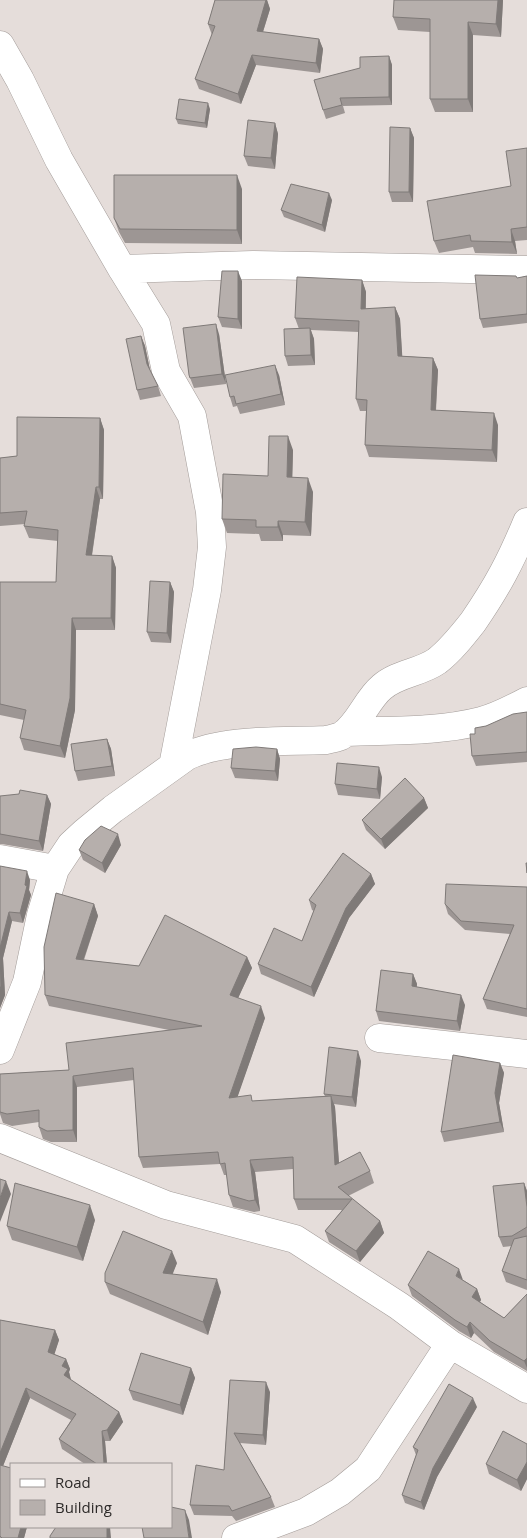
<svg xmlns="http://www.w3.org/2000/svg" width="527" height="1538" font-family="'Open Sans',sans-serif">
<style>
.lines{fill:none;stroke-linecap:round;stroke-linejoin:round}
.minor-casing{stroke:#a39c99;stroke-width:29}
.minor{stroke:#fff;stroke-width:28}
.wall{fill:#9d9694}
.shaded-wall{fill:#7f7a78}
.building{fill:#b6afac;stroke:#7f7a78}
</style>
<rect width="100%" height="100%" fill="#e5ddda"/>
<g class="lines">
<defs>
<path id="minor" d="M0,45L20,80L59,160L122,269L156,324L166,371L192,416L210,512L212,547L207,590L173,766
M122,269L253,265L527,270
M347,732C391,730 438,732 481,721C497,717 512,709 527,701
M0,859L55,869
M379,1038L527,1054
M0,1050L27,982L41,915L55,869L71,845L85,832L113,809L187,756C225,738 284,742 326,740C331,739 336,738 341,736C359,725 366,700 382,687C398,673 420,673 437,661C451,650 462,636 473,622C497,587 511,561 527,522
M0,1138L166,1205L295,1239L399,1306L450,1344L527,1389
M236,1538L306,1512L340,1492L368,1469L450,1344"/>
</defs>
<use href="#minor" class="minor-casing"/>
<use href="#minor" class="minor"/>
</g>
<path class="wall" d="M215,0H267L270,9L263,32L319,39L323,49L320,73L256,65L241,104L199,89L195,79L212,35L208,24Z
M503,0L501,37L473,35V112H435L430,99V32L398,30L393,17Z
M389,56L392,65V105L343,106L345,113L326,119L323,110L360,68Z
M210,109L207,128L178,124L176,119Z
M275,123L278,134L275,169L248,166L244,156Z
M410,128L414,138L413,202H392L389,192Z
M527,148V240L515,241L517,254L475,253L473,247L439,253L434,241L511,186Z
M242,189V244L125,243L119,232L114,218Z
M332,200L325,232L284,217L281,210Z
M527,276V323L483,328L480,319L517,278Z
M362,280L366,292V309L395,307L400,319L402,356L433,358L438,370L436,411L498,425L497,462L369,457L365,445L366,411H360L356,399L359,332L311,330L314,339L315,365L288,366L285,356L299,329L295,318Z
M242,281V329L222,327L218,317Z
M219,334L226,384L194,388L189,375Z
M141,336L145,346L150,370L158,386L161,396L140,400L137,390Z
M279,375L285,405L240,414L237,406L233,407L230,397Z
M100,418L104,430L103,499H100L92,556H112L116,568L115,630H76L75,710L65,758L24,750L20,738L24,720L0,715V582H56L58,541L29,538L24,526L25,524L0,526V458L17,456Z
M293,450L292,477L313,492L311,536L283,535V541H261L259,534L227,533L222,519L268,476Z
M170,582L174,592L171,643L151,642L147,632Z
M527,712V762L476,766L472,756L475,734L486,726Z
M107,739L111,749L115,776L78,781L75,771Z
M277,749L280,759L278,781L235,778L231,768Z
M382,777L380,799L338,795L335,784Z
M47,795L51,804L43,851L2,844H0V796Z
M424,798L428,808L385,849L366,830L362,820Z
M121,845L105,873L83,860L79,850Z
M0,866L30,880L29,890L31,895L23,923L12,921L3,958L5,995L0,1008Z
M371,874L375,884L349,918L314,997L261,974L258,964L302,941L314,911L312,910L309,900Z
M527,887V1017L487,1009L483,999L510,934L465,930L448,914L445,904Z
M94,904L98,916L84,960L139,966L247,957L252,968L238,998L265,1018L237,1097L253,1101L325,1096L324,1094L361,1061L356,1107L334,1104L335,1107L339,1164L370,1171L374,1183L348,1196L380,1221L384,1233L360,1262L329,1242L325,1231L342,1210H298L294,1199L293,1169L255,1172L260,1211L254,1212L233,1207L229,1195L227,1175H224L220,1164L143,1168L139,1157L134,1080L77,1087V1142H51L43,1139L39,1127V1122L12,1126L3,1123L0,1114V1074L69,1070L169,1030L49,1006L45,995Z
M413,974L417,984V987L465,1005L460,1031L379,1021L376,1011Z
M500,1063L504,1073L499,1103L504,1132L444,1142L441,1132Z
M524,1183L527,1191V1290L506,1282L502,1271L511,1246L503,1247L499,1237Z
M95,1220L83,1261L12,1240L7,1226Z
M177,1263L172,1274L221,1292L208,1335L110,1294L105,1282Z
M463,1280L477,1289L481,1300L480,1302L504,1318L527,1294V1371L494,1352L474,1333L471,1338L459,1331L412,1296L408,1285Z
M0,1320L55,1330L59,1340L54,1354L66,1359L70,1369L69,1372L71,1380L119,1412L123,1422L110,1441H105L107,1464H85L62,1449L59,1439L71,1420L30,1398L3,1466L27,1527L24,1538H0Z
M191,1368L195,1378L183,1415L133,1400L129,1390Z
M230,1380L270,1392L266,1445L240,1443L271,1497L275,1507L236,1521L232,1516L194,1515L190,1505L224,1470Z
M477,1407L437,1477L424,1510L405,1503L402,1495L416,1455L413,1447Z
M527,1444V1479L521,1491L489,1474L486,1464Z"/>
<path class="shaded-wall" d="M266,0H267L270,9L260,41L257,31Z
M498,0H503L501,37L496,24Z
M468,22L473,35V112L468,99Z
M319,39L323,49L320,73L316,63Z
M252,55L256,65L241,104L238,94Z
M389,56L392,65V105L389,97Z
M208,103L210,109L207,128L205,123Z
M275,123L278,134L275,169L271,158Z
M410,128L414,138L413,202L409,192Z
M237,175L242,189V244L237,230Z
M329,193L332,200L325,232L322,225Z
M511,229L515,241L517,254L512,242Z
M238,271L242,281V329L238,319Z
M362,280L366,292L365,321L361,309Z
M395,307L400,319L403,368L398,356Z
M216,324L219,334L226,384L222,374Z
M310,328L314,339L315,365L311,355Z
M141,336L145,346L151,375L147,364Z
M433,358L438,370L435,422L431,410Z
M275,365L279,375L285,405L281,394Z
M494,413L498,425L497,462L492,450Z
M100,418L104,430L103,499L99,487Z
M288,436L293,450L292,491L287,477Z
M308,478L313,492L311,536L305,522Z
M96,487L100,499L90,567L86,555Z
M278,521L283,535V541L278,527Z
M112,556L116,568L115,630L111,618Z
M170,582L174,592L171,643L167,633Z
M72,618L76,630L75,710L65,758L60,746Z
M107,739L111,749L115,776L112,766Z
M277,749L280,759L278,781L275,771Z
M379,767L382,777L380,799L377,789Z
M47,795L51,804L43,851L39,841Z
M424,798L428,808L385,849L381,839Z
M118,834L121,845L105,873L102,863Z
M27,871L30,880L29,890L31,895L23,923L20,913Z
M371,874L375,884L349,918L314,997L311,987L346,908Z
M94,904L98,916L80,970L76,959Z
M9,912L12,921L3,958L5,995L0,1008V948Z
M247,957L252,968L234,1007L230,995Z
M413,974L417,984L415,996L412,986Z
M461,995L465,1005L460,1031L457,1021Z
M261,1006L265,1018L233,1110L229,1098Z
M358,1051L361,1061L356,1107L352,1097Z
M500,1063L504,1073L499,1103L504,1132L500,1122L495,1093Z
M73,1076L77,1087V1142L73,1130Z
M331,1096L335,1107L340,1177L335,1165Z
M250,1160L255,1172L260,1211L255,1200Z
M6,1181L11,1194L0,1222V1198Z
M524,1183L527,1191V1207Z
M90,1205L95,1220L83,1261L77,1247Z
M380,1221L384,1233L360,1262L356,1251Z
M172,1251L177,1263L168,1286L163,1273Z
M459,1269L463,1280L456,1276Z
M217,1279L221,1292L208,1335L203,1322Z
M477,1289L481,1300L476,1308L472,1297Z
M470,1322L474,1333L471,1338L467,1327Z
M55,1330L59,1340L52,1362L48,1352Z
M527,1358V1368L524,1361Z
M66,1359L70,1369L69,1372L71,1380L68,1386L62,1366Z
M191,1368L195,1378L183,1415L180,1405Z
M266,1382L270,1392L266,1445L263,1435Z
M26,1388L30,1398L3,1466L0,1469V1453Z
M473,1398L477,1407L437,1477L424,1510L421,1502L433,1468Z
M119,1412L123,1422L110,1441L107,1430Z
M102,1431L105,1441L107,1464H104Z
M527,1462V1479L521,1491L517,1480Z
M185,1510L189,1520L192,1538H189Z
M21,1527H27L24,1538H18Z
M107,1527H110L111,1538H107Z"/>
<path class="building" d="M215,0H266L257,31L319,39L316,63L252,55L238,94L195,79L215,26L208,24Z
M394,0H498L496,24L468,22V99H430V19L393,17Z
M389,56V97L340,98L342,105L323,110L314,80L360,68V57Z
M179,99L208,103L205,123L176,119Z
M248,120L275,123L271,158L244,156Z
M390,127L410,128L409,192H389Z
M527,148V227L511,229L512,242L471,241L470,235L434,241L427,201L511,186L506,151Z
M114,175H237V230L120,229L114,218Z
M291,184L329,193L322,225L281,210Z
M222,271H238V319L218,317Z
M475,275L516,276L517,278L527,276V314L480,319Z
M297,277L362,280L361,309L395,307L398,356L433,358L431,410L494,413L492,450L365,445L367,400L356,399L359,321L295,318Z
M216,324L222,374L190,378L189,375L183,328Z
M310,328L311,355L285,356L284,329Z
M141,336L147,364L158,386L137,390L126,339Z
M275,365L281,394L236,404L234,396L230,397L225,375Z
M17,417L100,418L99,487H96L86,555L112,556L111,618H72L70,698L60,746L20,738L26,710L0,704V582H56L58,530L24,526L27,511L0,513V458L17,456Z
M269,436H288L287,477L308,478L305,522L278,521V527H256V520L222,519L223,474L268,476Z
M150,581L170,582L167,633L147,632Z
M527,712V752L472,756L470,734H475V728L486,726L513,714Z
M107,739L112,766L75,771L71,744Z
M256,747L277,749L275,771L231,768L233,749Z
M337,763L379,767L377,789L335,784Z
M405,778L424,798L381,839L362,820Z
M20,790L47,795L39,841L0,834V796L19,794Z
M101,826L118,834L102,863L79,850L85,840Z
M343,853L371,874L346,908L311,987L258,964L274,928L302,941L316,905L309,900Z
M526,863H527V873Z
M0,866L27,871L25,885L27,886L20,913L9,912L0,948Z
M446,884L527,887V1009L483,999L514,925L461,921L445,904Z
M56,893L94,904L76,959L139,966L165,915L247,957L230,995L261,1006L229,1098L251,1095L252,1101L331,1096L335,1165L360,1152L370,1171L338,1187L380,1221L356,1251L325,1231L352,1199H294L293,1157L250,1160L255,1200L249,1201L229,1195L225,1163L220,1164L218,1152L139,1157L133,1068L73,1076V1130L47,1131L39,1127V1110L7,1114L0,1112V1074L69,1070L66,1043L202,1026L45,995L44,947Z
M0,953L1,986L0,989Z
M381,970L413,974L412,986L461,995L457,1021L376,1011Z
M329,1047L358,1051L352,1097L324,1094Z
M453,1055L500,1063L495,1093L500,1122L441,1132Z
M0,1179L6,1181L0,1198Z
M15,1183L90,1205L77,1247L7,1226Z
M524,1183L527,1207V1227L512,1236L499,1237L493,1186Z
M123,1231L172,1251L163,1273L217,1279L203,1322L105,1282V1273Z
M527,1236V1280L502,1271L514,1239Z
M428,1251L459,1269L456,1276L477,1289L472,1297L504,1318L527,1294V1358L524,1361L490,1341L470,1322L467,1327L455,1320L408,1285Z
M0,1320L55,1330L48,1352L66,1359L62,1366L68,1369L64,1375L119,1412L107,1430L102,1431L104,1464H97L59,1439L76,1414L26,1388L0,1453Z
M141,1353L191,1368L180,1405L129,1390Z
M230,1380L266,1382L263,1435L234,1433L271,1497L232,1511L229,1506L190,1505L196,1465L224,1470Z
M449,1384L473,1398L433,1468L421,1502L402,1495L418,1450L413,1447Z
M503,1431L527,1444V1462L517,1480L486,1464Z
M0,1465L11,1468V1527H21L18,1538H2L0,1536Z
M171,1507L185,1510L189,1538H144L142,1527H171Z
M56,1527H107V1538H50V1536Z"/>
<rect x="10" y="1463" width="162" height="65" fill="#e5ddda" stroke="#9b9593"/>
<rect x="20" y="1479" width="25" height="8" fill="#ffffff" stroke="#9b9593"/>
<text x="55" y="1488" font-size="15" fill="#2d2a29">Road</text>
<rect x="20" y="1500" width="25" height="15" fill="#b6afac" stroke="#9b9593"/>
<text x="55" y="1513" font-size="15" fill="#2d2a29">Building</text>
</svg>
